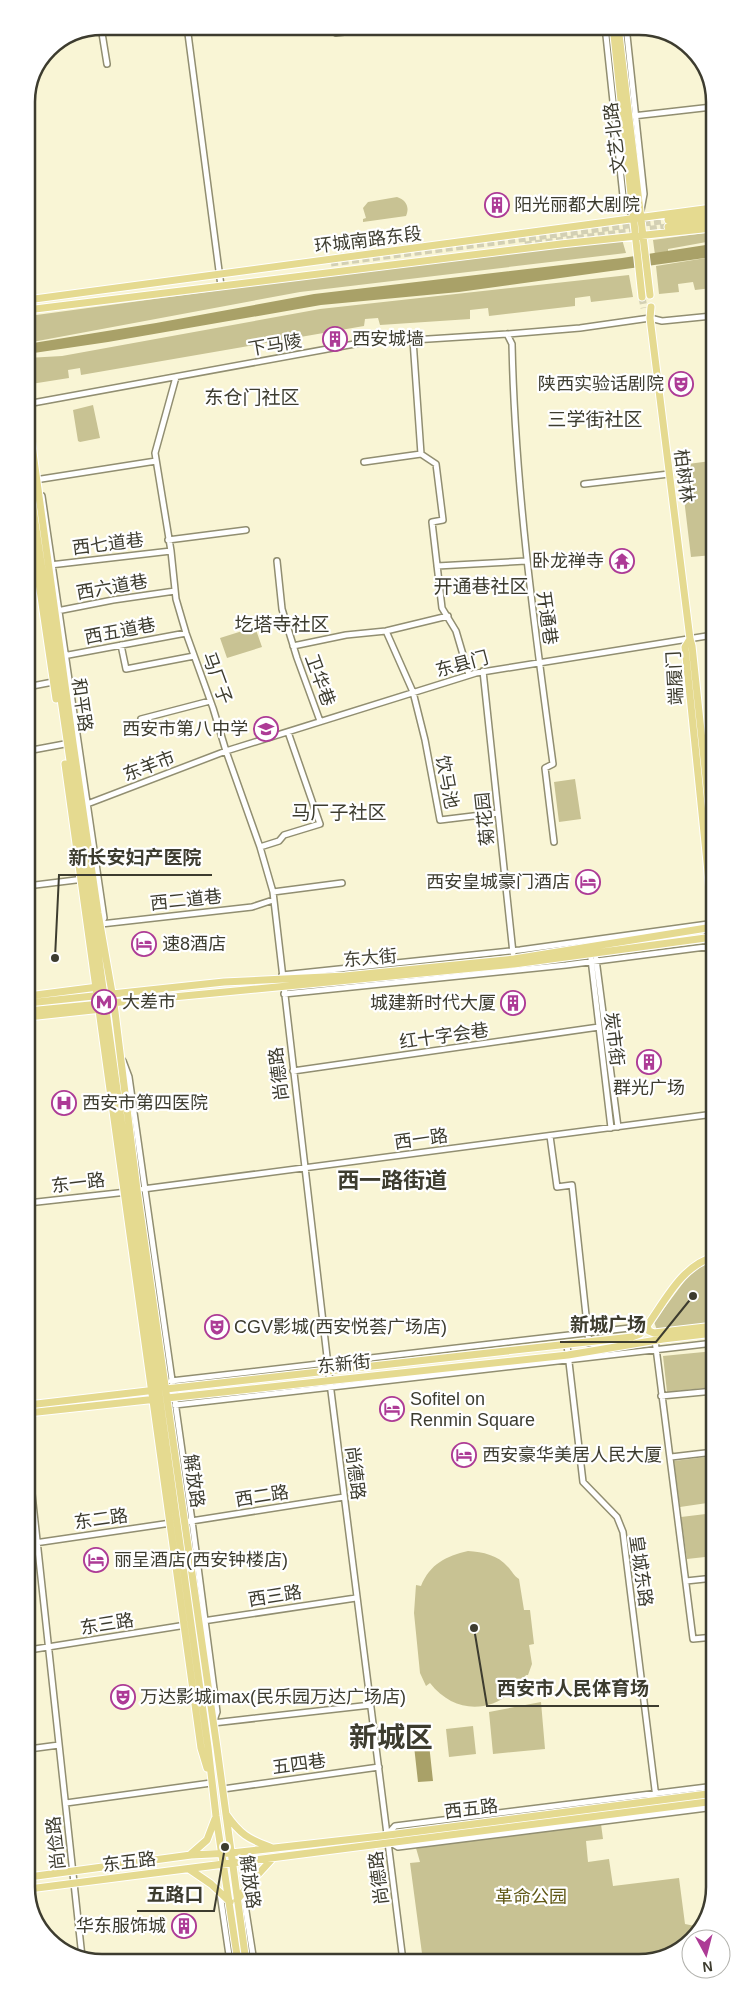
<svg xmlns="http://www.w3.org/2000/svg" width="741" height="1989" font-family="Helvetica,'Noto Sans SC',sans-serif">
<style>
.green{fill:#c8c293}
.water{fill:#a9a168}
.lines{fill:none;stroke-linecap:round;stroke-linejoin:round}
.major-tunnel{stroke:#d3d0b4;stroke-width:7;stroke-dasharray:7 3.5;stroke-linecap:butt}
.minor-casing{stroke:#918e71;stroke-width:8}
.major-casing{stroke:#fff;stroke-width:9}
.minor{stroke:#fff;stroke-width:5}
.major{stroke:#e5da90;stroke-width:7}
.labels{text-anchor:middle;stroke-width:4.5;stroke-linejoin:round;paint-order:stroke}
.street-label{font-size:18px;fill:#3d3c2f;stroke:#fff}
.poi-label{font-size:18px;fill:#3d3c2f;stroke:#fff;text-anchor:start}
.park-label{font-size:18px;fill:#615815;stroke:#fff}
.neighbourhood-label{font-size:19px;fill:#3d3c2f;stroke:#fff}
.district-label{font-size:22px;font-weight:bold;fill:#3d3c2f;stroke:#fff}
.town-label{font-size:28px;font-weight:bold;fill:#3d3c2f;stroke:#fff}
.rim{fill:none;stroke:#3d3c2f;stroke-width:2.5}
.leader{fill:none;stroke:#3d3c2f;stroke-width:2}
.callout-dot{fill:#3d3c2f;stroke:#fff;stroke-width:2}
.callout-label{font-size:19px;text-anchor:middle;font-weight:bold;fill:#3d3c2f;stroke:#fff;stroke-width:4.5;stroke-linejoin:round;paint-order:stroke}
</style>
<rect width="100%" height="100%" fill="#f9f5d5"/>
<path class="green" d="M397,197C406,200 410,207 406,216L363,222V219L366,218L363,208L368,202Z
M712,232V241L668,249V251L655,255L653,240Z
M621,236L626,253L300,292L27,343V320L29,316Z
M712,257V288L695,290L693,282L678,284L679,292L659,294L656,266Z
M629,275L633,297L591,302L590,296L575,298V306L489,316L488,308L470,310V319L380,325L378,318L365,319L364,326L81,375L80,368L68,370L69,378L31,384L27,358L62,356L320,309Z
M93,405L100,438L80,442L78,441L73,410Z
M711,461L713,555L691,557L680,465Z
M255,627L262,647L227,658L220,638Z
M575,779L581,819L559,822L554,782Z
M714,1262V1323L657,1330L654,1322L692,1271L703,1264Z
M714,1351V1387L667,1392L663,1356Z
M714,1456V1502L680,1507L674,1461Z
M714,1513V1556L687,1559L681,1517Z
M468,1551C483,1552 498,1555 508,1567C512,1571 514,1576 519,1579L524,1610H530L534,1644L529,1645L532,1664L528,1675H526C503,1712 458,1719 430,1683L426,1686L420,1673L414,1613L416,1585L421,1586C430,1564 446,1556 468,1551Z
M541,1702L545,1749L493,1754L489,1712Z
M473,1726L476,1754L449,1757L446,1729Z
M601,1824L603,1839L586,1841L588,1862L609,1859L613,1886L679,1878L685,1924L695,1926L696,1935L659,1960L423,1961L410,1863L420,1862L416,1848Z"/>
<path class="water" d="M712,244V257L459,292L321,305L108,342L27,354V344L156,323L314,294L622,258Z
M429,1744L433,1781L418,1782L414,1746Z"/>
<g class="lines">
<path class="major-tunnel" d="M525,245L668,227
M331,263L668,220
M642,297L644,308"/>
<defs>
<path id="minor" d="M187,26L221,286
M335,26L336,33L394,26
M605,26L623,196L631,213
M626,26L644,194L641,210
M101,27L107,64
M633,116L712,107
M507,334L512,344C515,485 534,624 553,764L545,768L554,842
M413,340L421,454
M176,377L155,453L171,551L176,599L186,633L213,708L226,751L260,847L273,892L331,1391L403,1961
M27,404L371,341L413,340L507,334L580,328L650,318L662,321L712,316
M364,462L421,454L436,464L443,520L432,522L442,608L456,631L469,675
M35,480L156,461
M584,484L669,474
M42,496L104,918L101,924L252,907L273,900
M168,540L246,530
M277,561L282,609L297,658L320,721
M50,565L171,551
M437,566L526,561
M27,568L39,566
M57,611L113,600L175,591
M386,631L413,692L425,740L440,820L498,813
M121,645L126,669L194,656
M293,646L346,635L386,631L448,616
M63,656L186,633
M483,671L513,953
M27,687L53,682
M141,719L210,701
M27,751L70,743
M702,801L713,800
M82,806L226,751L476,673L713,635
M260,847L279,841L284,835L320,824L288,732
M434,883L506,885
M27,886L84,879
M273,892L342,883
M707,925L713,992
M591,959L611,1128
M596,959L618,1127
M282,975L520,950L708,924
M284,994L566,965L713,946
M123,1061L129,1077L192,1521L217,1712L213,1723L371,1705
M293,1071L599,1027
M550,1136L557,1187L572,1185L589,1343
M143,1189L714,1114
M28,1203L127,1192
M655,1340L693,1639L714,1637
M567,1345L583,1482L617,1517L623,1532L658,1814
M171,1381L647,1326
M661,1396L714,1391
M175,1405L714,1343
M28,1457L82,1957
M671,1457L714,1452
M185,1522L344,1497
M28,1544L171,1523
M686,1581L714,1578
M203,1621L356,1598
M29,1650L186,1625
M29,1749L59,1745
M223,1789L379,1767
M66,1803L211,1783
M387,1835L395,1826L715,1786
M391,1843L398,1847L715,1807
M243,1892L254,1962
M220,1893L230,1962
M697,1931H700"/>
<path id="major" d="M613,26L642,297
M618,26L650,295
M668,220L712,214
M668,227L712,221
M27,300L712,208
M651,307L650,318L690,639L692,646L713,844
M27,310L561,244L712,228
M27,409L73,743L98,913L114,1004L137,1190L217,1748L246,1962
M27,467L96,938L208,1747L216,1816L238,1962
M27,501L56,699
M690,639L685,647L713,921
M65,764L201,1748L207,1768
M28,996L98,987
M28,1003L224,982L345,976L514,959L713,927
M28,1011L514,964L713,937
M28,1017L102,1009
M647,1326L649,1331L654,1333L714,1326
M166,1389L632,1337L640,1334L647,1326C665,1301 682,1265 714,1257
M167,1398L568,1355L663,1339L714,1333
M28,1405L156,1390
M28,1413L157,1399
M226,1814C240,1834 248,1839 270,1847
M191,1854L207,1840L215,1819
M189,1869L211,1884L230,1902
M29,1877L191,1855L231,1853L381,1836L715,1793
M29,1889L715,1801
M237,1900L251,1882L273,1858"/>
</defs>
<use href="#minor" class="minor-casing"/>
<use href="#major" class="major-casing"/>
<use href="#minor" class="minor"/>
<use href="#major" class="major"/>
</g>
<defs>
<symbol id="building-ring" viewBox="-11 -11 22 22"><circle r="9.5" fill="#fff" stroke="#ad3b96" stroke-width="1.5"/><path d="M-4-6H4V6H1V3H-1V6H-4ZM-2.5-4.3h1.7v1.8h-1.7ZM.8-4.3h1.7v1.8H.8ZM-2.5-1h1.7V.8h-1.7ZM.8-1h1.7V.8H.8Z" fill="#ad3b96"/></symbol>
<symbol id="theatre-ring" viewBox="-11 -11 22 22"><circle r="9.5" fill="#fff" stroke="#ad3b96" stroke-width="1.5"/><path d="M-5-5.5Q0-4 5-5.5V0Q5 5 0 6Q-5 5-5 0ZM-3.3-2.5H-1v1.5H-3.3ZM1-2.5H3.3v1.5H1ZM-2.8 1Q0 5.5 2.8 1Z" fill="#ad3b96"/></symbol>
<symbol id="temple-ring" viewBox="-11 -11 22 22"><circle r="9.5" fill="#fff" stroke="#ad3b96" stroke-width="1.5"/><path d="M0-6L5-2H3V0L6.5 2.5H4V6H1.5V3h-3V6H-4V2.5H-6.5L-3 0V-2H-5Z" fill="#ad3b96"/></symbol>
<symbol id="school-ring" viewBox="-11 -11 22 22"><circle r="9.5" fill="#fff" stroke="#ad3b96" stroke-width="1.5"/><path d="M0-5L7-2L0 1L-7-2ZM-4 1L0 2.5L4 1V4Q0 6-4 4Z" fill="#ad3b96"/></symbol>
<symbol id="hotel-ring" viewBox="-11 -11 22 22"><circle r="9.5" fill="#fff" stroke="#ad3b96" stroke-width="1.5"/><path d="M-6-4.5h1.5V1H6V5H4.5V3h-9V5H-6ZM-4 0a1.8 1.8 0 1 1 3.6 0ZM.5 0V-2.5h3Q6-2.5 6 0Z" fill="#ad3b96"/></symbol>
<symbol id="metro-ring" viewBox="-11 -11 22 22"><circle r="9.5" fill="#fff" stroke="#ad3b96" stroke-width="1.5"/><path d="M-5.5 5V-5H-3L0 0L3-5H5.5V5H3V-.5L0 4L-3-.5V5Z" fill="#ad3b96"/></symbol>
<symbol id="hospital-ring" viewBox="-11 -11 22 22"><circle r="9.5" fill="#fff" stroke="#ad3b96" stroke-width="1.5"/><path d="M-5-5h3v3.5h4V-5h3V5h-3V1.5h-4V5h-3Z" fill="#ad3b96"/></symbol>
</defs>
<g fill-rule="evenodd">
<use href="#building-ring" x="483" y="191" width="28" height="28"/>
<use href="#building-ring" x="321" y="325" width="28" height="28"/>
<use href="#theatre-ring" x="667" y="370" width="28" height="28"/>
<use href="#temple-ring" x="608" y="547" width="28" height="28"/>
<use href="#school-ring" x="252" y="715" width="28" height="28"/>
<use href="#hotel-ring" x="574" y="868" width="28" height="28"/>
<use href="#hotel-ring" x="130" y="930" width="28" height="28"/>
<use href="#metro-ring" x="90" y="988" width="28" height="28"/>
<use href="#building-ring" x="499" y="989" width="28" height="28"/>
<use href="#building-ring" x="635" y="1048" width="28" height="28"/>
<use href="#hospital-ring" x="50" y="1089" width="28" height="28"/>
<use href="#theatre-ring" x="203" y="1313" width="28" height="28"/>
<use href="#hotel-ring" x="378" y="1395" width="28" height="28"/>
<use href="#hotel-ring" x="450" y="1441" width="28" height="28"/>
<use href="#hotel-ring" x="82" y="1546" width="28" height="28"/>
<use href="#theatre-ring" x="109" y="1683" width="28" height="28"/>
<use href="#building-ring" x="170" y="1912" width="28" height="28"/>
</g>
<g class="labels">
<g class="street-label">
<text transform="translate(615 138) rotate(-97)" y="6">文艺北路</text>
<text transform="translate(368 240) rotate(-7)" y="6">环城南路东段</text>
<text transform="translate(275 345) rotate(-10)" y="6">下马陵</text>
<text transform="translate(684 476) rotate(83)" y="6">柏树林</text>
<text transform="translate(108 544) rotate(-7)" y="6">西七道巷</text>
<text transform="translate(112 587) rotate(-10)" y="6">西六道巷</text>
<text transform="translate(547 618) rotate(82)" y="6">开通巷</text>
<text transform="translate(120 631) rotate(-11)" y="6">西五道巷</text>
<text transform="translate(462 664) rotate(-15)" y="6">东县门</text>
<text transform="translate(217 678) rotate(70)" y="6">马厂子</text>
<text transform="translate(675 678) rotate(-93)" y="6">端履门</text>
<text transform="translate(320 680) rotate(70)" y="6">卫华巷</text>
<text transform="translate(82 705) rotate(82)" y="6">和平路</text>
<text transform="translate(149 766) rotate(-21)" y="6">东羊市</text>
<text transform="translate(447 782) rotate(79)" y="6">饮马池</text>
<text transform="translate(485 819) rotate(-96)" y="6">菊花园</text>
<text transform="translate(186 900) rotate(-6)" y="6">西二道巷</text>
<text transform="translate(370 958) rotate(-5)" y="6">东大街</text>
<text transform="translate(444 1036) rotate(-8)" y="6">红十字会巷</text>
<text transform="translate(614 1039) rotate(83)" y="6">炭市街</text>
<text transform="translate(279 1074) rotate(-97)" y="6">尚德路</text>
<text transform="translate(421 1139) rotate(-8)" y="6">西一路</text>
<text transform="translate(78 1183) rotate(-7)" y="6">东一路</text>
<text transform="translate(344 1364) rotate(-6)" y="6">东新街</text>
<text transform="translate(355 1473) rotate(83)" y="6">尚德路</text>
<text transform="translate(194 1481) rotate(82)" y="6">解放路</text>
<text transform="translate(262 1496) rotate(-9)" y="6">西二路</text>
<text transform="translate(101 1519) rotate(-8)" y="6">东二路</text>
<text transform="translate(641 1571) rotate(82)" y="6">皇城东路</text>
<text transform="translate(275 1596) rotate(-9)" y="6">西三路</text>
<text transform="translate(107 1624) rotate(-9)" y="6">东三路</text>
<text transform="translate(299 1764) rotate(-8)" y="6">五四巷</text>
<text transform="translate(471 1809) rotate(-7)" y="6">西五路</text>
<text transform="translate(56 1843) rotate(-96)" y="6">尚俭路</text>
<text transform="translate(129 1862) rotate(-7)" y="6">东五路</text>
<text transform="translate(379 1878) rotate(-97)" y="6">尚德路</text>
<text transform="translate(250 1882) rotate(82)" y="6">解放路</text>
</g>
<g class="poi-label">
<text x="514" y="211">阳光丽都大剧院</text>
<text x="352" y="345">西安城墙</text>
<text x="664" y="390" text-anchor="end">陕西实验话剧院</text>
<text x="604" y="567" text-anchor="end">卧龙禅寺</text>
<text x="248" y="735" text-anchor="end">西安市第八中学</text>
<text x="570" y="888" text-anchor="end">西安皇城豪门酒店</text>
<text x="162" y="950">速8酒店</text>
<text x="122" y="1008">大差市</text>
<text x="496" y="1009" text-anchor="end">城建新时代大厦</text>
<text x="649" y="1094" text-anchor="middle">群光广场</text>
<text x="82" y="1109">西安市第四医院</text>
<text x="234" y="1333">CGV影城(西安悦荟广场店)</text>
<text x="410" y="1405">Sofitel on<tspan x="410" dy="21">Renmin Square</tspan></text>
<text x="482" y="1461">西安豪华美居人民大厦</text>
<text x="114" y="1566">丽呈酒店(西安钟楼店)</text>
<text x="140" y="1703">万达影城imax(民乐园万达广场店)</text>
<text x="166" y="1932" text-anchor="end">华东服饰城</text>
</g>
<g class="park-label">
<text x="531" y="1903">革命公园</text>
</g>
<g class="neighbourhood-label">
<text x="252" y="404">东仓门社区</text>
<text x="595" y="426">三学街社区</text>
<text x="481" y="593">开通巷社区</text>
<text x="282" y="631">圪塔寺社区</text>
<text x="339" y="819">马厂子社区</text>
</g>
<g class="district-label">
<text x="392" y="1188">西一路街道</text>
</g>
<g class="town-label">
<text x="391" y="1747">新城区</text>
</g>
</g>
<path d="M0 0H741V1989H0ZM102 35H639A67 67 0 0 1 706 102V1887A67 67 0 0 1 639 1954H102A67 67 0 0 1 35 1887V102A67 67 0 0 1 102 35Z" fill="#fff" fill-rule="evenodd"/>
<path class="rim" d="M102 35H639A67 67 0 0 1 706 102V1887A67 67 0 0 1 639 1954H102A67 67 0 0 1 35 1887V102A67 67 0 0 1 102 35Z"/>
<path class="leader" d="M55 958L59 875H212M693 1296L656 1342H560M474 1628L487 1706H659M225 1847L214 1911H137"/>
<g class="callout-dot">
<circle cx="55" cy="958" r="5"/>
<circle cx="693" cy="1296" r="5"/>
<circle cx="474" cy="1628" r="5"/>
<circle cx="225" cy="1847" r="5"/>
</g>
<g class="callout-label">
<text x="135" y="864">新长安妇产医院</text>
<text x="608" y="1331">新城广场</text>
<text x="573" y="1695">西安市人民体育场</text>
<text x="175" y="1901">五路口</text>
</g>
<g transform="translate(706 1954) rotate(173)"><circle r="24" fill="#ffffff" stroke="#b1b1ac"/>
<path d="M0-4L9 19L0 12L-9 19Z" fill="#ad3b96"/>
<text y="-8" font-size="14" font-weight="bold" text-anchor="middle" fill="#3d3c2f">N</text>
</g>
</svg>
